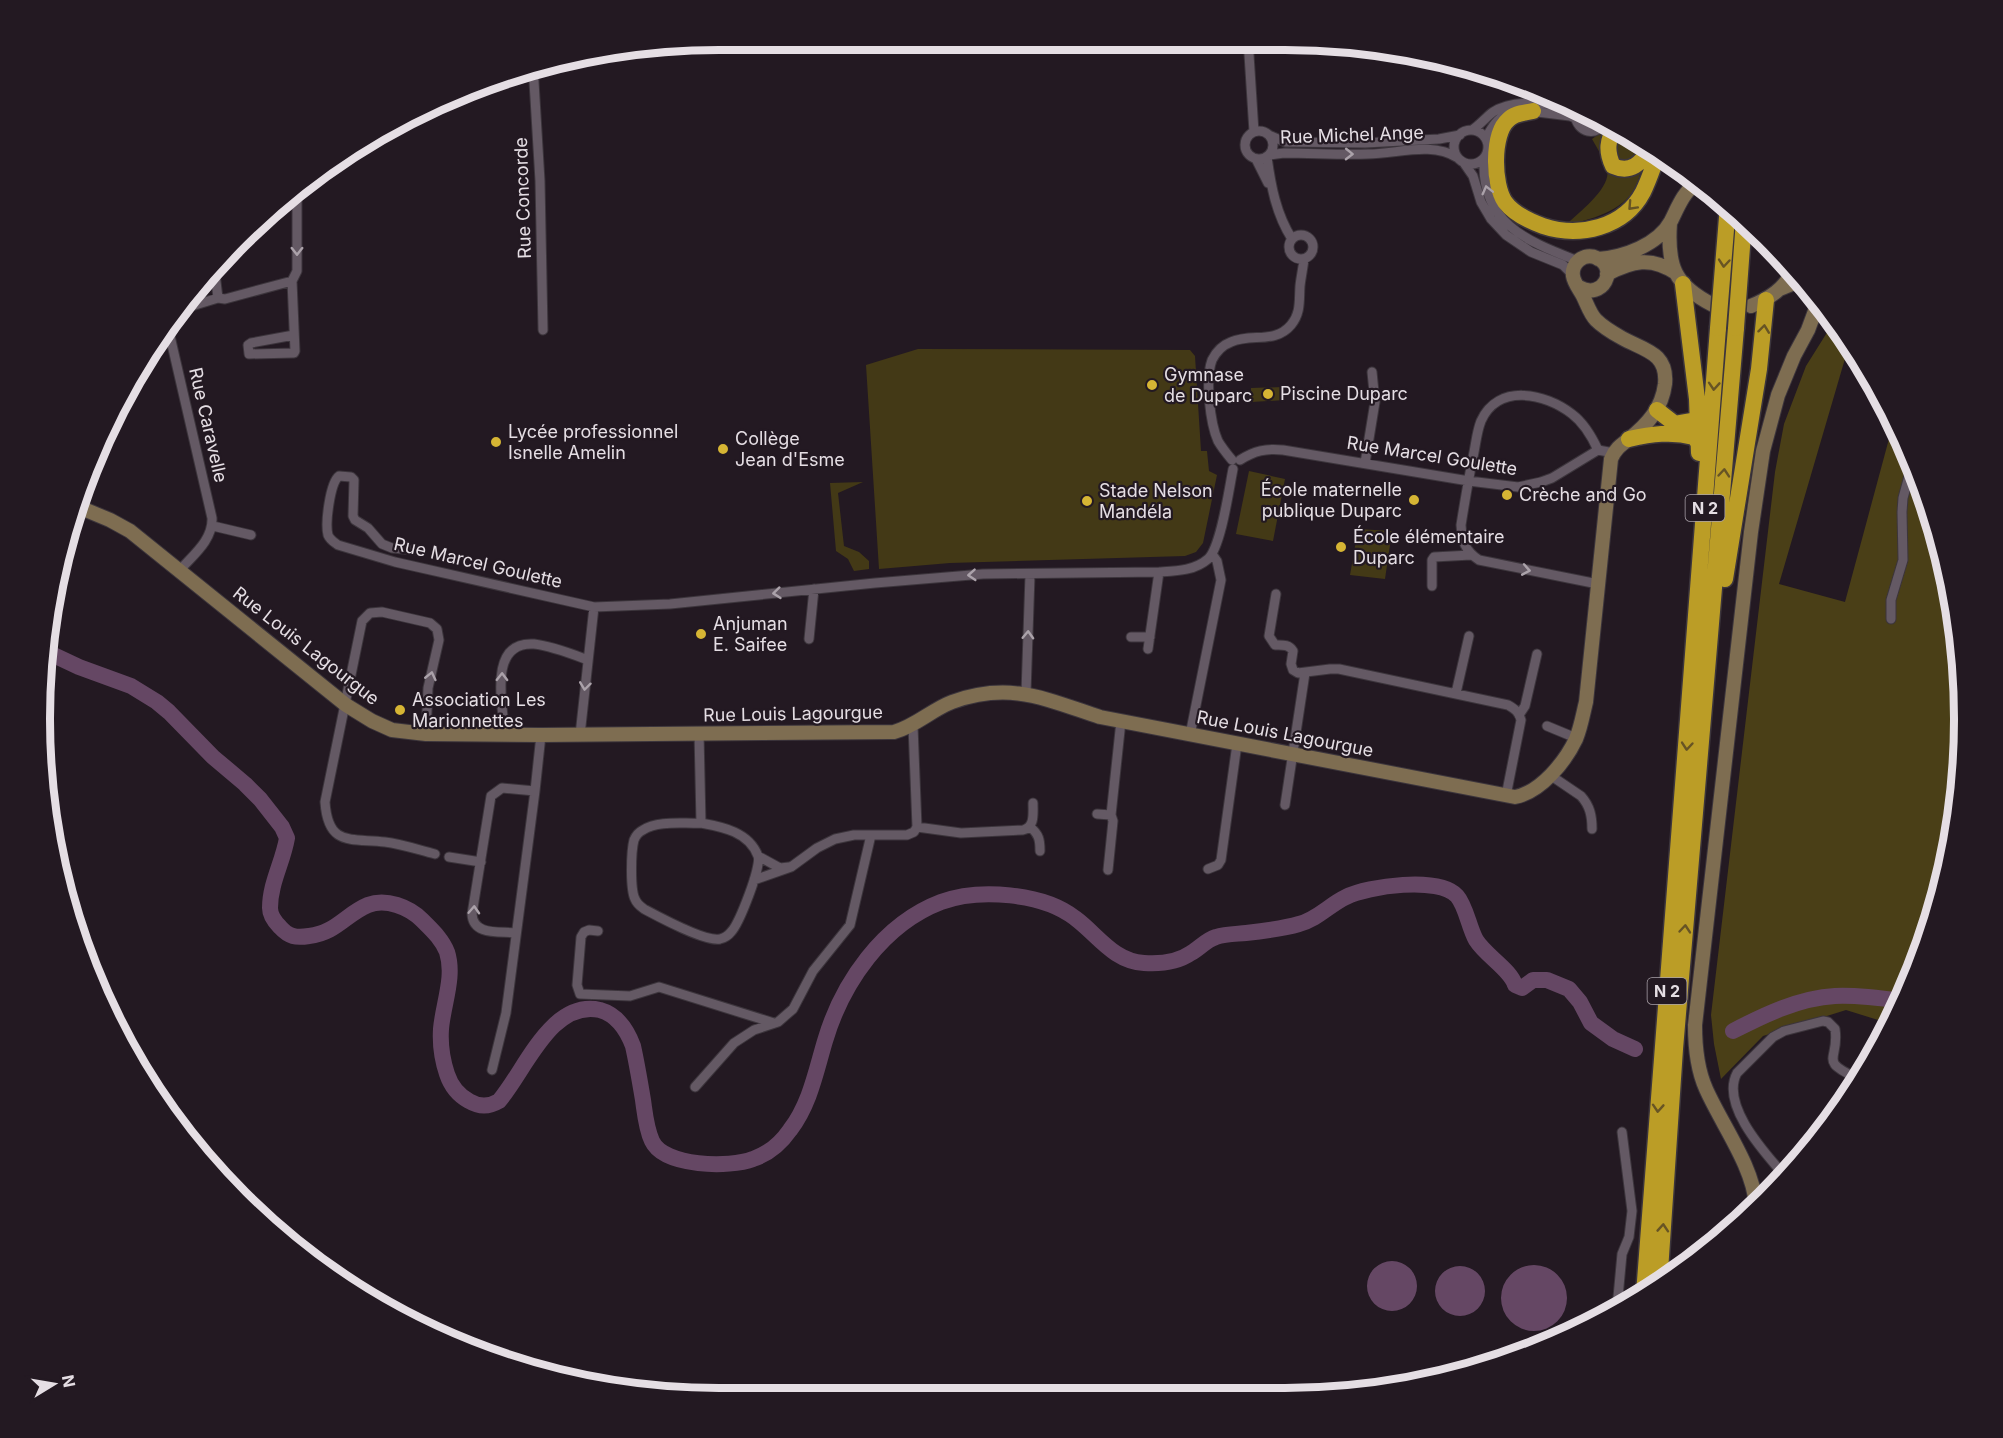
<svg xmlns="http://www.w3.org/2000/svg" width="2003" height="1438" font-family="Inter,sans-serif">
<style>
.green{fill:#433916}
.forest{fill:#4a3f17}
.water{fill:#654764}
.lines{fill:none;stroke-linecap:round;stroke-linejoin:round}
.river{stroke:#654764;stroke-width:16}
.street-casing{stroke:#3c353c;stroke-width:11}
.secondary-casing{stroke:#3c353c;stroke-width:16}
.highway-casing{stroke:#3c353c;stroke-width:19}
.street{stroke:#645964;stroke-width:9}
.secondary{stroke:#7e6d51;stroke-width:14}
.highway{stroke:#bb9d26;stroke-width:16}
.highway-bridge-casing{stroke:#3c353c;stroke-width:19;stroke-linecap:butt}
.highway-bridge{stroke:#bb9d26;stroke-width:16}
.oneway{stroke:#aba2aa}
.oneway2{stroke:#675424}
.poi-dot{fill:#d6b534;stroke:#231922;stroke-width:2}
.labels{text-anchor:middle;stroke-width:4.5;stroke-linejoin:round;paint-order:stroke}
.shield{fill:#231922;stroke:#aba3aa;stroke-width:1.5}
.shield-label{font-size:16px;font-weight:bold;fill:#e5dee4}
.street-label{font-size:18px;fill:#e5dee4;stroke:#231922}
.poi-label{font-size:18px;fill:#e5dee4;stroke:#231922;text-anchor:start}
.rim{fill:none;stroke:#e5dee4;stroke-width:8}
</style>
<rect width="100%" height="100%" fill="#231922"/>
<path class="green" d="M1609,123L1624,130L1648,147C1644,160 1641,175 1635,188C1623,211 1590,220 1566,225C1579,212 1612,188 1607,169C1604,159 1597,148 1592,139L1606,129Z
M918,349L1190,350L1195,356L1201,451H1207L1209,471L1217,475L1203,543L1196,552L1185,556L950,563L879,569L866,365Z
M1284,387L1285,400L1251,402V388Z
M1249,471L1285,479L1273,541L1236,534Z
M863,482L838,493L844,546L859,552L869,561V569L854,571L848,559L836,551L830,483Z
M1358,529L1392,531L1385,579L1350,575Z"/>
<path class="forest" d="M1833,323L1849,345L1779,584L1845,602L1893,424L1928,501L1958,631L1963,764L1941,895L1891,1024L1846,1010L1763,1036L1721,1079L1714,1044L1711,1015L1775,472L1784,424L1806,366Z"/>
<path class="water" d="M1367 1286a25 25 0 1 1 50 0a25 25 0 1 1-50 0Z
M1501 1298a33 33 0 1 1 66 0a33 33 0 1 1-66 0Z
M1435 1291a25 25 0 1 1 50 0a25 25 0 1 1-50 0Z"/>
<g class="lines">
<path class="river" d="M45,651L79,667L131,686L157,702L169,712L213,757L245,784L260,799L282,827L287,838C283,862 270,883 270,908C270,916 275,922 280,927C289,937 296,938 309,936C336,933 346,914 368,905C386,898 409,907 422,920C432,930 442,939 447,952C455,977 443,1004 441,1029C440,1044 442,1059 447,1074C451,1086 458,1095 469,1101C479,1107 489,1107 499,1101C525,1071 551,999 600,1010C618,1015 627,1030 633,1046C637,1064 640,1082 643,1100C645,1114 646,1128 652,1141C664,1167 730,1168 753,1159C768,1154 781,1143 790,1130C810,1104 816,1071 825,1041C842,983 883,924 941,902C979,888 1043,893 1075,918C1098,935 1113,961 1144,963C1159,964 1178,962 1191,953C1200,948 1206,940 1216,937C1225,934 1236,934 1246,933C1264,931 1282,929 1299,924C1318,919 1329,905 1346,897C1368,886 1439,876 1457,896C1466,906 1469,928 1476,940C1486,956 1511,970 1515,985L1522,988L1533,980H1547L1569,989L1580,1002L1591,1023L1613,1039L1635,1049
M1733,1031C1764,1015 1799,998 1835,996C1856,995 1880,998 1901,1001"/>
<defs>
<path id="street" d="M1248,39L1254,132
M533,65L540,181L543,330
M1529,111L1570,116L1575,118
M1575,115C1577,133 1597,138 1606,121
M1472,130C1480,125 1485,118 1493,112C1516,97 1551,105 1576,106
M1454 147a17 17 0 1 1 34 0a17 17 0 1 1-34 0Z
M1245 145a14 14 0 1 1 28 0a14 14 0 1 1-28 0Z
M1269,135L1285,142L1365,143L1439,139L1460,135
M1486,138C1492,127 1497,118 1510,112
M1269,155L1284,153C1312,153 1340,155 1368,154C1398,154 1431,141 1458,158
M1267,157C1271,186 1276,214 1292,239
M1256,159L1268,183
M1484,159C1481,224 1527,241 1578,261
M1464,163L1473,176L1481,202L1491,219L1506,235L1531,252L1563,265L1572,274
M271,215L275,214
M1289 247a12 12 0 1 1 24 0a12 12 0 1 1-24 0Z
M214,265L218,298
M292,281L295,351L294,353L249,354L248,345L251,343L294,335
M182,309L218,298L225,299L292,281L297,271V192
M167,332L170,336L212,518C213,540 193,555 180,570
M1232,460C1227,454 1222,448 1218,441C1210,423 1205,379 1212,360C1216,352 1223,345 1231,342C1252,333 1275,344 1291,325C1301,313 1299,301 1300,286C1301,277 1303,268 1304,259
M1240,460C1254,451 1266,448 1283,450L1469,481L1518,487L1541,482L1552,478L1598,450L1614,453
M1365,463L1375,402L1372,372
M213,526L251,535
M414,550L392,548L382,544L368,528L355,520L353,516L354,480L351,477L339,476C330,483 325,523 328,535C330,540 334,542 338,545L395,562L594,607L670,604L875,583L983,574L1159,572C1176,571 1194,571 1208,559C1221,547 1229,489 1233,469
M1598,584L1479,560C1465,551 1462,541 1461,525C1465,500 1469,476 1474,452C1476,442 1477,431 1481,421C1498,383 1545,393 1572,414C1584,423 1592,437 1598,450
M1432,586V560L1434,557L1471,555
M1276,594L1269,636L1275,645C1282,645 1289,644 1293,651L1291,664L1293,670L1298,673L1330,669H1339L1508,705C1515,709 1519,712 1521,720L1506,796
M1891,619V600L1903,560L1902,512L1903,498L1912,465
M1131,637H1150
M809,639L814,589
M1148,649L1159,572
M1026,693L1030,575
M1456,693L1469,636
M1519,715L1525,706L1537,654
M1547,726L1576,738
M699,733L701,823C684,824 658,820 643,830C639,832 636,835 634,840C631,851 630,889 635,899C637,904 640,906 644,909C659,917 705,942 720,939C724,938 728,936 731,932C739,924 762,866 758,856C749,832 723,827 701,823
M426,734L428,688L439,640L437,629L430,623L382,612L370,613L362,621L325,802C328,847 351,838 385,842C402,844 419,850 435,854
M580,735L594,607
M1190,735L1221,580L1217,561L1212,554
M505,736C503,706 487,641 534,644C552,646 572,654 588,660
M1550,775L1581,796C1590,806 1592,816 1592,829
M1285,805L1305,673
M1097,814L1111,815
M917,827L961,833L1023,830C1035,827 1033,814 1033,803
M1030,827C1039,834 1040,840 1040,851
M758,856L780,868L789,867
M449,857L481,862
M1208,869L1218,865L1221,860L1237,744
M1108,870L1113,821L1111,815L1121,721
M754,880L791,867L817,848L835,839L854,835H907L914,832L917,827L913,726
M598,931L589,930L584,932L581,937L577,985L580,994L630,996L659,987L774,1023
M516,933C500,931 473,936 472,914L491,796L502,788L535,791
M492,1070L506,1013L535,791L541,735
M695,1087L734,1043L754,1030L778,1022L793,1009L813,971L850,925L871,835
M1784,1175C1765,1153 1720,1105 1737,1073L1773,1037L1784,1031L1823,1021L1828,1022L1835,1029C1840,1060 1817,1060 1857,1078
M1617,1308L1622,1254L1629,1237L1632,1211L1622,1132"/>
<path id="secondary" d="M1670,223C1667,266 1674,285 1713,305
M1598,259C1624,257 1658,245 1671,221C1678,207 1684,191 1697,183
M1607,274C1632,261 1651,256 1676,273
M1782,288L1794,283H1804
M1751,306C1770,298 1784,289 1794,270
M74,505L110,520L130,531L346,705L372,721L392,730L426,734L541,735L894,732C916,726 931,710 952,702C1010,681 1045,699 1100,717L1515,797C1541,792 1565,762 1576,739C1581,727 1583,714 1586,702L1611,459C1615,449 1621,445 1629,439C1648,424 1662,408 1665,384C1668,352 1643,350 1622,338C1613,333 1603,327 1596,320C1590,314 1587,304 1583,296C1580,290 1574,283 1573,276C1571,263 1584,252 1597,258C1619,268 1603,301 1579,287
M1756,1205C1753,1166 1722,1125 1706,1089C1697,1069 1695,1046 1695,1025L1751,532L1763,451L1778,395L1794,356L1808,330L1818,303"/>
<path id="highway" d="M1533,111C1524,113 1514,113 1508,120C1492,134 1493,185 1505,202C1514,214 1529,221 1543,226C1579,238 1624,228 1643,192C1649,180 1653,167 1658,154
M1616,126C1607,140 1606,151 1613,166C1631,174 1641,163 1650,149
M1694,185L1696,181
M1683,284L1697,399L1699,453
M1657,410L1675,424L1692,421
M1629,439C1651,434 1672,431 1694,437L1700,445
M1725,579L1759,369L1766,300
M1659,1286L1675,1049L1736,328
M1644,1294L1718,328"/>
</defs>
<use href="#street" class="street-casing"/>
<use href="#secondary" class="secondary-casing"/>
<use href="#highway" class="highway-casing"/>
<use href="#street" class="street"/>
<use href="#secondary" class="secondary"/>
<use href="#highway" class="highway"/>
<defs>
<path id="highway-bridge" d="M1718,328L1728,205
M1736,328L1744,220"/>
</defs>
<use href="#highway-bridge" class="highway-bridge-casing"/>
<use href="#highway-bridge" class="highway-bridge"/>
</g>
<defs><path id="oneway-chevron" d="M-2-3.5L2.5 0L-2 3.5" fill="none" stroke-width="1.6" stroke-linecap="round" stroke-linejoin="round" transform="scale(1.5)"/></defs>
<g class="oneway">
<use href="#oneway-chevron" transform="translate(1349 154) rotate(1)"/>
<use href="#oneway-chevron" transform="translate(1487 190) rotate(-104)"/>
<use href="#oneway-chevron" transform="translate(297 251) rotate(90)"/>
<use href="#oneway-chevron" transform="translate(1526 570) rotate(10)"/>
<use href="#oneway-chevron" transform="translate(972 575) rotate(176)"/>
<use href="#oneway-chevron" transform="translate(777 593) rotate(174)"/>
<use href="#oneway-chevron" transform="translate(1028 635) rotate(-88)"/>
<use href="#oneway-chevron" transform="translate(431 676) rotate(-77)"/>
<use href="#oneway-chevron" transform="translate(502 677) rotate(-89)"/>
<use href="#oneway-chevron" transform="translate(585 686) rotate(97)"/>
<use href="#oneway-chevron" transform="translate(474 910) rotate(-87)"/>
</g>
<g class="oneway2">
<use href="#oneway-chevron" transform="translate(1632 206) rotate(133)"/>
<use href="#oneway-chevron" transform="translate(1724 263) rotate(95)"/>
<use href="#oneway-chevron" transform="translate(1764 329) rotate(-83)"/>
<use href="#oneway-chevron" transform="translate(1714 386) rotate(94)"/>
<use href="#oneway-chevron" transform="translate(1724 473) rotate(-85)"/>
<use href="#oneway-chevron" transform="translate(1687 746) rotate(95)"/>
<use href="#oneway-chevron" transform="translate(1685 929) rotate(-85)"/>
<use href="#oneway-chevron" transform="translate(1658 1108) rotate(94)"/>
<use href="#oneway-chevron" transform="translate(1663 1228) rotate(-86)"/>
</g>
<g class="poi-dot">
<circle cx="1152" cy="385" r="6"/>
<circle cx="1268" cy="394" r="6"/>
<circle cx="496" cy="442" r="6"/>
<circle cx="723" cy="449" r="6"/>
<circle cx="1507" cy="495" r="6"/>
<circle cx="1414" cy="500" r="6"/>
<circle cx="1087" cy="501" r="6"/>
<circle cx="1341" cy="547" r="6"/>
<circle cx="701" cy="634" r="6"/>
<circle cx="400" cy="710" r="6"/>
</g>
<g class="labels">
<g class="shield">
<rect x="1685.5" y="495" width="39" height="26" rx="4.5"/>
<rect x="1647.5" y="978" width="39" height="26" rx="4.5"/>
</g>
<g class="shield-label">
<text x="1705" y="514">N 2</text>
<text x="1667" y="997">N 2</text>
</g>
<g class="street-label">
<text transform="translate(1352 135) rotate(-2)" y="6">Rue Michel Ange</text>
<text transform="translate(523 198) rotate(-92)" y="6">Rue Concorde</text>
<text transform="translate(208 425) rotate(77)" y="6">Rue Caravelle</text>
<text transform="translate(1432 456) rotate(9)" y="6">Rue Marcel Goulette</text>
<text transform="translate(478 563) rotate(13)" y="6">Rue Marcel Goulette</text>
<text transform="translate(306 646) rotate(38)" y="6">Rue Louis Lagourgue</text>
<text transform="translate(793 714) rotate(-1)" y="6">Rue Louis Lagourgue</text>
<text transform="translate(1285 734) rotate(11)" y="6">Rue Louis Lagourgue</text>
</g>
<g class="poi-label">
<text x="1164" y="381">Gymnase<tspan x="1164" dy="21">de Duparc</tspan></text>
<text x="1280" y="400">Piscine Duparc</text>
<text x="508" y="438">Lycée professionnel<tspan x="508" dy="21">Isnelle Amelin</tspan></text>
<text x="735" y="445">Collège<tspan x="735" dy="21">Jean d'Esme</tspan></text>
<text x="1402" y="496" text-anchor="end">École maternelle<tspan x="1402" dy="21">publique Duparc</tspan></text>
<text x="1099" y="497">Stade Nelson<tspan x="1099" dy="21">Mandéla</tspan></text>
<text x="1519" y="501">Crèche and Go</text>
<text x="1353" y="543">École élémentaire<tspan x="1353" dy="21">Duparc</tspan></text>
<text x="713" y="630">Anjuman<tspan x="713" dy="21">E. Saifee</tspan></text>
<text x="412" y="706">Association Les<tspan x="412" dy="21">Marionnettes</tspan></text>
</g>
</g>
<path d="M0 0H2003V1438H0ZM719 50H1285A669 669 0 0 1 1954 719V719A669 669 0 0 1 1285 1388H719A669 669 0 0 1 50 719V719A669 669 0 0 1 719 50Z" fill="#231922" fill-rule="evenodd"/>
<path class="rim" d="M719 50H1285A669 669 0 0 1 1954 719V719A669 669 0 0 1 1285 1388H719A669 669 0 0 1 50 719V719A669 669 0 0 1 719 50Z"/>
<g transform="translate(54 1384) rotate(79)" stroke="#231922" stroke-width="4.5" paint-order="stroke">
<path d="M0-4.5L10 22L0 15L-10 22Z" fill="#e5dee4"/>
<text y="-9" font-size="16" font-weight="bold" text-anchor="middle" fill="#e5dee4">N</text>
</g>
</svg>
